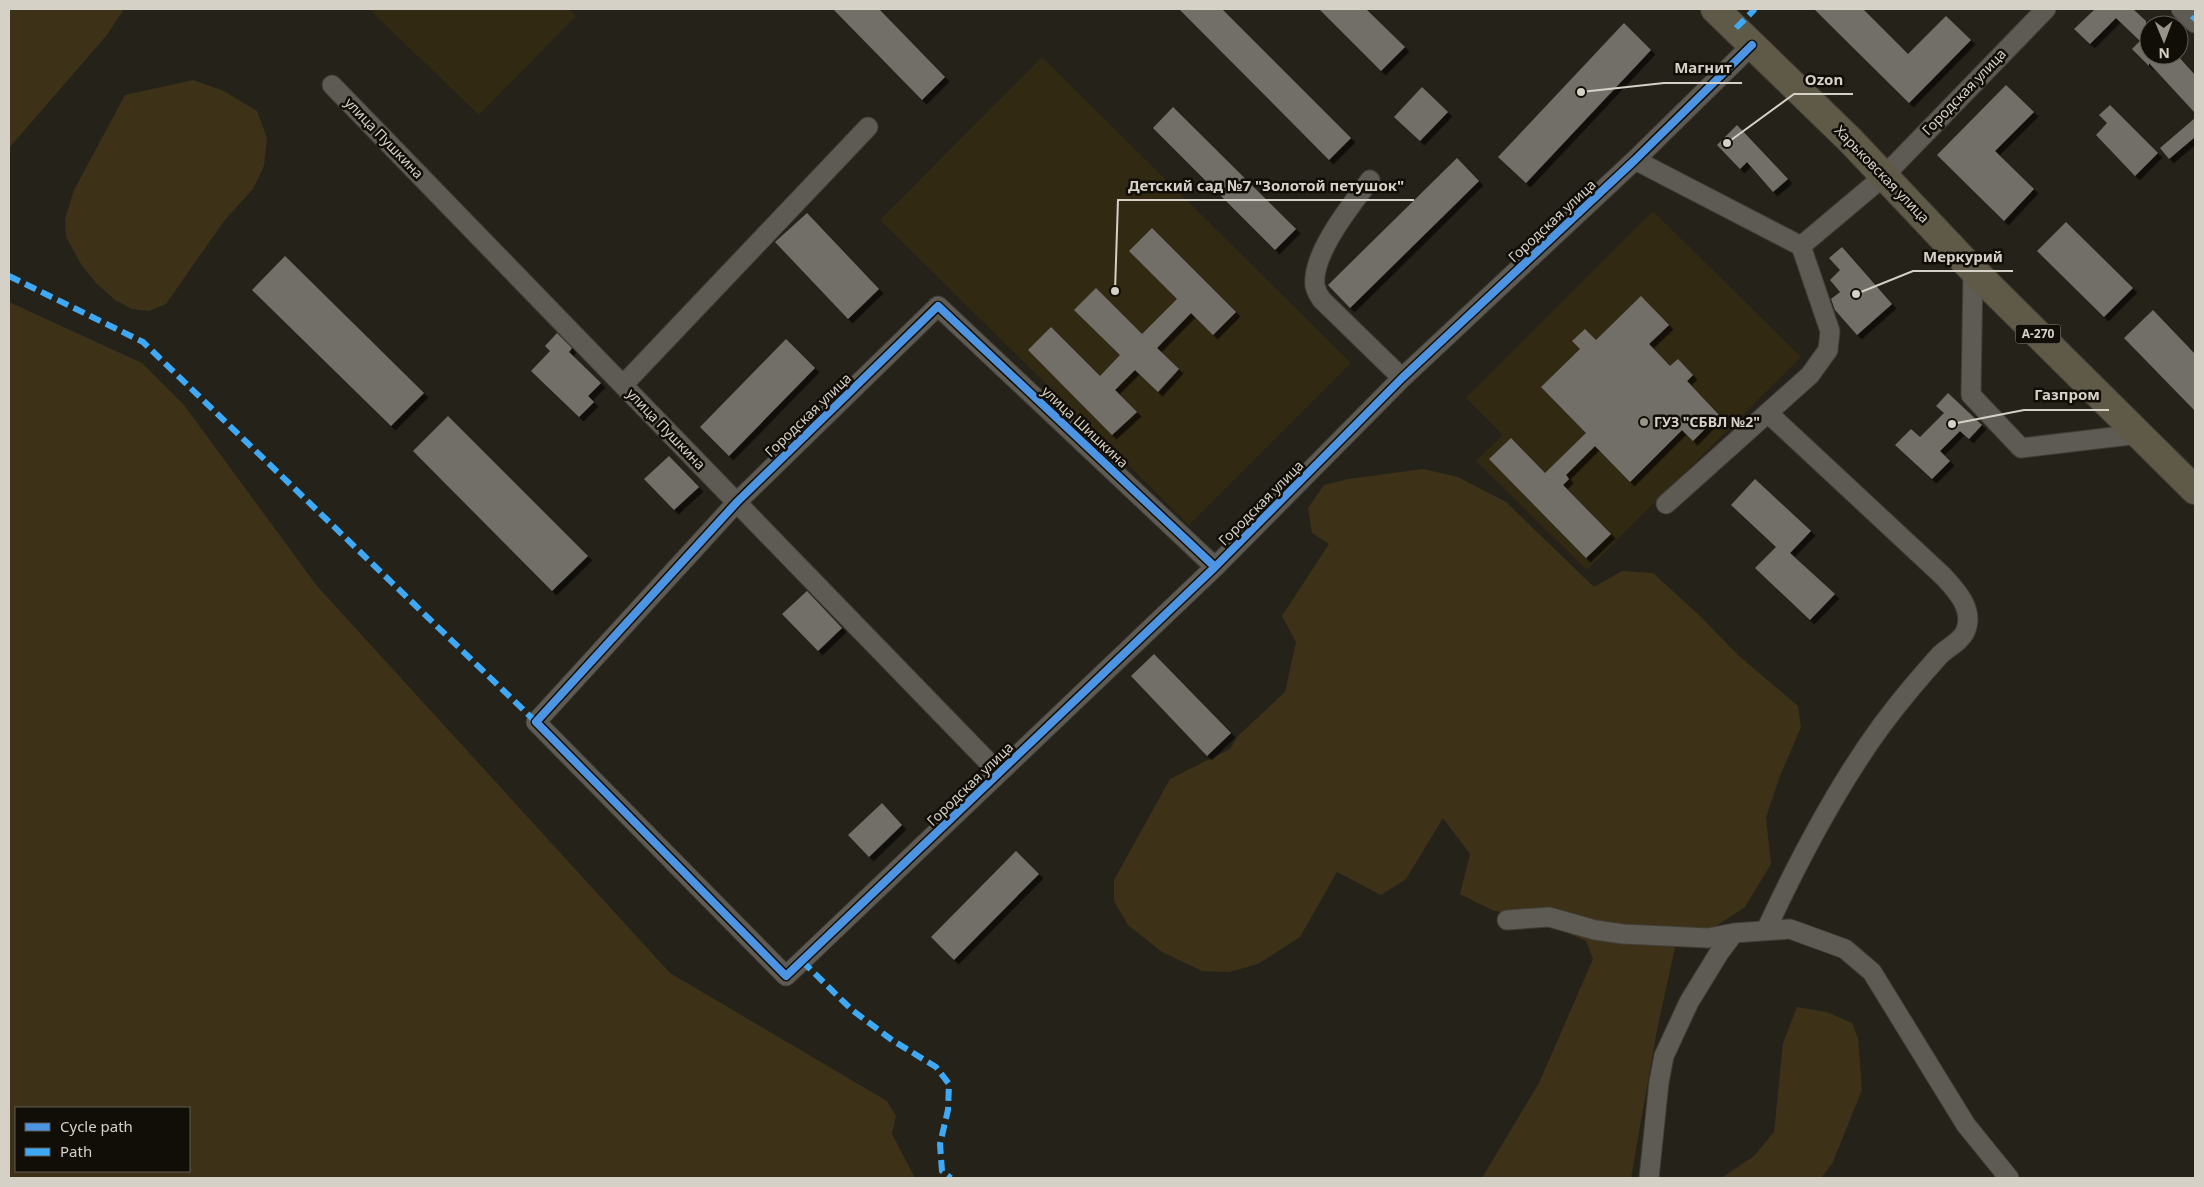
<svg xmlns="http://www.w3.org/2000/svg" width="2204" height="1187" font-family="'Noto Sans',sans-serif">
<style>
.built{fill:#322913}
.green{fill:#3d3218;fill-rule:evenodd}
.building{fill:#726e67;filter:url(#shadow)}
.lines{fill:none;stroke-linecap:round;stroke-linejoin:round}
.minor-casing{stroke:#423e37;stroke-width:21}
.highway-casing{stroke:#423e37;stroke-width:30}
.minor{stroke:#5e5b54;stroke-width:19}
.highway{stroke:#5f5948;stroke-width:28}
.quiet{stroke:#3fa9f5;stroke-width:6;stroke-dasharray:12 6;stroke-linecap:butt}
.cycleway-casing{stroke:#110d07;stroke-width:11}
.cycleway{stroke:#4d94e3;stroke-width:8}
.poi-dot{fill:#98948a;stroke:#110d07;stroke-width:2}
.labels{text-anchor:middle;stroke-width:5;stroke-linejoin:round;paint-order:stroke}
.shield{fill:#110d07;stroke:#9b968d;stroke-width:1}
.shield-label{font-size:12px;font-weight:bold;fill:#d6d1c7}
.street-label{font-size:14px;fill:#d6d1c7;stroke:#110d07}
.poi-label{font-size:14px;font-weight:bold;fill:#d6d1c7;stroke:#110d07;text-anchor:start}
.leader{fill:none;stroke:#d6d1c7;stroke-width:2}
.callout-dot{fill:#d6d1c7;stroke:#110d07;stroke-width:2}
.callout-label{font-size:15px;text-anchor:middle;font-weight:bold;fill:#d6d1c7;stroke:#110d07;stroke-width:5;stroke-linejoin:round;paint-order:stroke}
</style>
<defs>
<filter id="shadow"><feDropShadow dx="4.5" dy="4.5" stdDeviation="0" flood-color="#0009"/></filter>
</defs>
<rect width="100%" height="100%" fill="#252219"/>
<path class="built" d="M369,9H569L576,16L479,115Z
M1042,57L1351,363L1189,525L880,220Z
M1653,211L1801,357L1587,570L1476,461L1503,435L1466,398Z"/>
<path class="green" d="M9,9H124L107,35L9,148Z
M193,80L224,91L257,111L267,138L264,166L253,189L224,221L166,304L149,311L132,309L115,300L96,283L81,264L66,237L65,219L74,190L125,95Z
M9,302L142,363L184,405L317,586L670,973L887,1101L896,1116L892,1134L915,1178H9ZM16,1108H189V1171H16Z
M1423,469L1458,477L1506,502L1594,587L1622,571L1653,573L1700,616L1738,655L1798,706L1801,727L1780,776L1766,817L1771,864L1745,907L1710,930L1676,943L1657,1030L1631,1178H1482L1539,1083L1593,959L1586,941L1528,916L1494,911L1460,894L1470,854L1443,818L1406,879L1381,895L1337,872L1300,937L1258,964L1229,972L1202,971L1162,952L1128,925L1114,901V880L1170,779L1230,749L1238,736L1285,692L1296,642L1282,616L1329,544L1312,533L1308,508L1324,485L1348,479Z
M1797,1007L1827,1012L1852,1023L1858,1038L1862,1090L1832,1164L1821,1178H1721L1754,1156L1774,1132L1783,1043Z"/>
<path class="building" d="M833,9H879L945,77L922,100Z
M1179,9H1222L1351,138L1329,160Z
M1319,9H1366L1405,47L1381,71Z
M1814,9H1863L1908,54L1946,16L1971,40L1909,103Z
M2095,9H2133L2146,21V34L2149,31V55H2177L2195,75V113L2149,63V66L2132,49L2140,41L2116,18L2090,44L2074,29Z
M1624,23L1651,50L1526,183L1498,157Z
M2006,85L2034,112L1995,151L2034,189L2004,221L1937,155Z
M1422,87L1448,112L1420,141L1394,117Z
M2110,105L2158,153L2135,176L2096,135L2107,123L2099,115Z
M1173,107L1296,229L1275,250L1153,128Z
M2195,118V137L2169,159L2160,148Z
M1737,125L1788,179L1773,192L1747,162L1740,169L1717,145Z
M1457,158L1479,181L1350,308L1328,285Z
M807,213L879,289L848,319L775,242Z
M2066,222L2133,288L2104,317L2037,251Z
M1152,228L1236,312L1213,335L1191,313L1157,348L1179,369L1158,392L1135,370L1115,390L1137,412L1112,435L1028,350L1051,327L1100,376L1120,355L1074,310L1096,288L1142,334L1177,299L1129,251Z
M1842,247L1892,304L1857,335L1835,310L1831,299L1840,292L1830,280L1840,270L1829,258Z
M285,256L424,393L391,426L252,290Z
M1641,296L1669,325L1649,344L1670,366L1678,359L1693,375L1687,381L1719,415L1693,441L1682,430L1630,482L1595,446L1566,475L1569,479L1563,485L1611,534L1586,558L1489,459L1511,438L1545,473L1586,433L1541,387L1580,349L1572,341L1585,329L1596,340Z
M2153,310L2195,354V411L2124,338Z
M557,333L572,348L569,352L601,383L588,396L594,402L579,417L531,371L550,351L545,346Z
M786,339L815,368L729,456L700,427Z
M1948,393L1982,425L1969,439L1960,431L1940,451L1950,461L1932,479L1895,445L1911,429L1920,437L1944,413L1936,406Z
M448,416L588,556L552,591L413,451Z
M669,456L699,487L674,510L644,479Z
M1755,479L1811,531L1790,553L1835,594L1810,620L1755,568L1776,547L1731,505Z
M807,591L842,628L818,651L782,614Z
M1154,654L1231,733L1207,756L1131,676Z
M882,803L902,825L869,857L848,835Z
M1016,851L1039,874L954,960L931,937Z"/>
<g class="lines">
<defs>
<path id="minor" d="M2181,9L2195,23
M332,85L999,773
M1635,160L1801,246L1883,177L2046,9
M1370,180C1352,204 1311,254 1315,286C1316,290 1319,296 1322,300L1402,378
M1973,270L1971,395L2021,448L2139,434
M623,385L868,127
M1666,504L1810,375L1828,350L1830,331L1801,246
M1215,567L938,306L737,502L536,722L786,976L1215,567L1402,378L1635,160L1752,45
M1507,920L1549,917L1595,930L1623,934L1708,938L1734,933L1790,929L1845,949L1872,972L1966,1125L2009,1178
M1766,930C1799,859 1836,788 1882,725C1900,701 1920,677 1940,655C1947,648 1961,641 1965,632C1975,610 1957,591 1943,576L1768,413
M1649,1178L1659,1082L1664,1056L1689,1002L1719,953L1734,933"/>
<path id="highway" d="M1715,9L1850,140L1973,270L2195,490"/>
</defs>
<use href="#minor" class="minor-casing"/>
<use href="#highway" class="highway-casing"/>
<use href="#minor" class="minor"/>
<use href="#highway" class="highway"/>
<path class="quiet" d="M2192,20L2195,17
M1736,28L1755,9
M9,276L143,342L536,722
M802,961L852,1010L892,1040L936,1067L949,1084L948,1110L940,1144L942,1171L951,1178"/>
<defs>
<path id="cycleway" d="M1215,567L938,306L737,502L536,722L786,976L1215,567L1402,378L1635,160L1752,45"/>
</defs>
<use href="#cycleway" class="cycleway-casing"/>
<use href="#cycleway" class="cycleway"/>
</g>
<circle class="poi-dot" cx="1644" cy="422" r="5"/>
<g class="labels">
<rect class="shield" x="2015.5" y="324.5" width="45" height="19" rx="4"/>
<g class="shield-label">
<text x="2038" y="338">А-270</text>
</g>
<g class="street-label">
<text transform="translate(1964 92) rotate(-46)" y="5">Городская улица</text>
<text transform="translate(384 138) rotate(46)" y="5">улица Пушкина</text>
<text transform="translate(1882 174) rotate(46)" y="5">Харьковская улица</text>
<text transform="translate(1552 221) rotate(-43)" y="5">Городская улица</text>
<text transform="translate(808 415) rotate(-44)" y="5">Городская улица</text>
<text transform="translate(1085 427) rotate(43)" y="5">улица Шишкина</text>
<text transform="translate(666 429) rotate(46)" y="5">улица Пушкина</text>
<text transform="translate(1261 503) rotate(-45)" y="5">Городская улица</text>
<text transform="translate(970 784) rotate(-44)" y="5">Городская улица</text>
</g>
<g class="poi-label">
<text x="1654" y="427">ГУЗ "СБВЛ №2"</text>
</g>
</g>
<path class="leader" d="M1581 92L1664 83H1742M1727 143L1794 94H1853M1115 291L1118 200H1414M1856 294L1913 271H2013M1952 424L2024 410H2109"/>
<g class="callout-dot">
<circle cx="1581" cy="92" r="5"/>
<circle cx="1727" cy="143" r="5"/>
<circle cx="1115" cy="291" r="5"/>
<circle cx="1856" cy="294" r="5"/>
<circle cx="1952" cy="424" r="5"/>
</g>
<g class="callout-label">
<text x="1703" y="73">Магнит</text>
<text x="1824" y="85">Ozon</text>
<text x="1266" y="191">Детский сад №7 "Золотой петушок"</text>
<text x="1963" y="262">Меркурий</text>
<text x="2067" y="400">Газпром</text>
</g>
<rect width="2204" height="1187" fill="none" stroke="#d6d1c7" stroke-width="20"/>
<rect x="15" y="1107" width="175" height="65" fill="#110d07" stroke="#605b54"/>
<rect x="25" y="1123" width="25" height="8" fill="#4d94e3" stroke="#605b54"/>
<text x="60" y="1132" font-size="15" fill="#d6d1c7">Cycle path</text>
<rect x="25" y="1148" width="25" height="8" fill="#3fa9f5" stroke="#605b54"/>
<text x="60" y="1157" font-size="15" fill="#d6d1c7">Path</text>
<g transform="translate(2164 40) rotate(179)"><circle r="24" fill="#110d07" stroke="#605b54"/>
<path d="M0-4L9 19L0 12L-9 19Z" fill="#98948a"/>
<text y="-8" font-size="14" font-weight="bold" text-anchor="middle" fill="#d6d1c7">N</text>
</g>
</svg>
